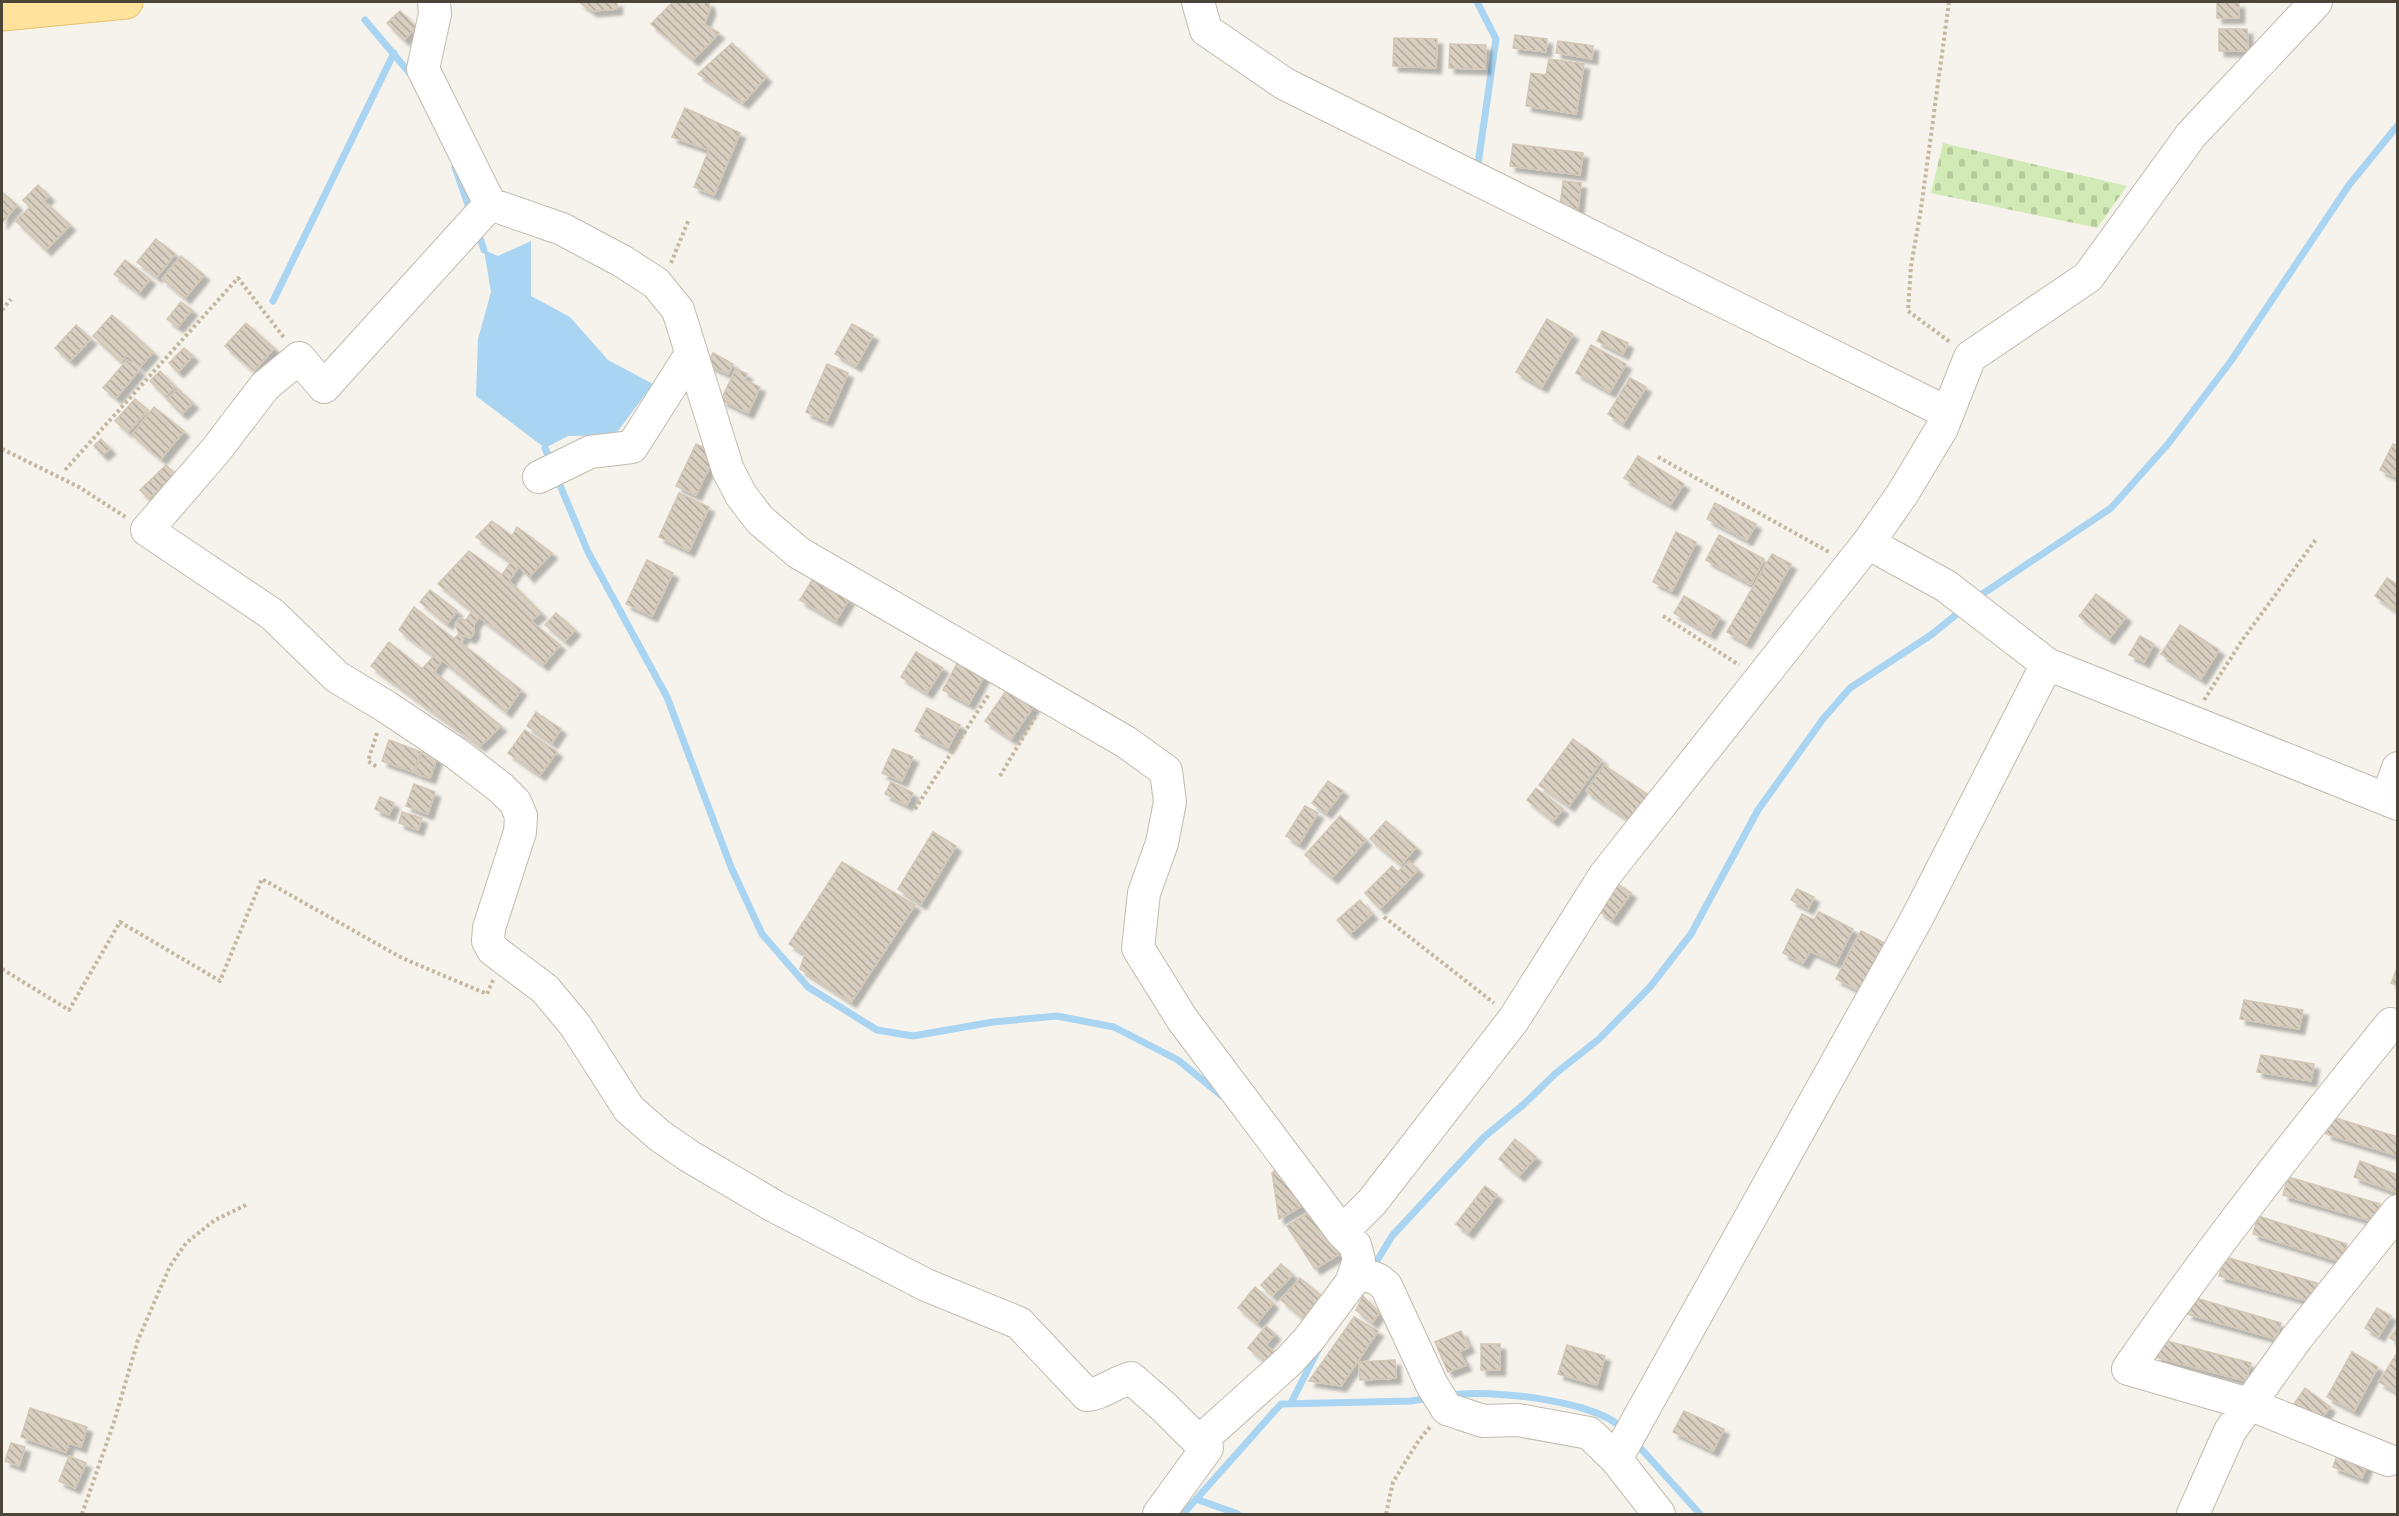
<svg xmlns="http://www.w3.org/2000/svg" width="2399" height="1516" font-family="'Fira Sans',sans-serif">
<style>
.cemetery{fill:url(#cemetery-stones)}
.water{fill:#a9d4f2}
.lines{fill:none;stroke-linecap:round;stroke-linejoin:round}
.stream{stroke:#a9d4f2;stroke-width:7}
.building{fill:url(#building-back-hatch);stroke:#d3c7b4;stroke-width:1.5;filter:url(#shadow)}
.minor-casing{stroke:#c2bbae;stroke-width:34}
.major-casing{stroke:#e6c16a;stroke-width:35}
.path{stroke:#c4b79f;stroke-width:4;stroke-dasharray:3 3;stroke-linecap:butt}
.minor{stroke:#fff;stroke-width:32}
.major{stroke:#ffe39c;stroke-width:33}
</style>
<defs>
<pattern id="cemetery-stones" width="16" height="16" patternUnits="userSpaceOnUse" patternTransform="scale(1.5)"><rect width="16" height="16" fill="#d2eab5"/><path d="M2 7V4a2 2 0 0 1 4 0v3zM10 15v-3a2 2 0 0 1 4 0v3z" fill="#b6ca9c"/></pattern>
<pattern id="building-back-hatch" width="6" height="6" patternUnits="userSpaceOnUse" patternTransform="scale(1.5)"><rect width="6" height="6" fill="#d8cfc1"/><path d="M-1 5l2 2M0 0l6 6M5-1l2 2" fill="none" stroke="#b1aa9e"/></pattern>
<filter id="shadow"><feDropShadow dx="5.5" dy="5.5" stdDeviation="1.5" flood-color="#0004"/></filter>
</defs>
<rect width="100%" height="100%" fill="#f6f3ec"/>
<path class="cemetery" d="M1943,143L2127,186L2097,228L1931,193Z"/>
<path class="water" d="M531,241V296L570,317L608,360L653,384L615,435L568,436L545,448L476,396L478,339L491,292L484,250L498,256Z"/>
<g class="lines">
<path class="stream" d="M1477,2L1496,39L1478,164
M365,20L412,76
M455,167L471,213
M478,232L484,250
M273,301L394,53
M545,448L551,462
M557,478L588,552L667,697L731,867L762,934L808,987L877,1030L913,1036L993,1022L1057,1016L1114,1027L1178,1060L1222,1096
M1975,599L2111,508L2168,444L2231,361L2349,185L2398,125
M1372,1269L1392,1236L1484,1137L1523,1105L1556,1073L1599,1039L1650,987L1691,934L1758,810L1823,719L1850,688L1931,635L1962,610
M1450,1395C1488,1389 1596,1400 1623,1429
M1291,1403L1318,1350
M1635,1442L1700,1514
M1196,1499L1238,1514
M1183,1514L1281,1404L1411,1401L1430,1398"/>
</g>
<path class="building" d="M579,2H617V9L592,11Z
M673,2H709L710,10L704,24L719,33L693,60L651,24Z
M2217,2L2239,3V18H2217Z
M400,11L416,27L404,40L387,23Z
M2219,29H2247L2248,51H2219Z
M1515,35L1547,39L1546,52L1513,48Z
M1394,38L1437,39L1436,68L1393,66Z
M1558,41L1593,46L1592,59L1556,53Z
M732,43L766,77L743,103L698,74Z
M1450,44L1486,45L1485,69L1449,68Z
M1549,59L1584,64L1576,114L1526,106L1531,73L1546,75Z
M685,108L740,133L714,195L694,187L709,150L672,137Z
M1513,144L1583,153L1580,175L1510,166Z
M1563,181L1581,183L1578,209L1560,207Z
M38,185L49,196L44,201L70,225L46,250L16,221L30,207L23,200Z
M2,192L17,205L2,223Z
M156,239L175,254L157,277L137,262Z
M181,256L204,275L185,298L162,279Z
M125,260L150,279L139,293L114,274Z
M181,302L192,310L178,327L167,319Z
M112,315L153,352L140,367L127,355L121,362L93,336Z
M1547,319L1573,334L1542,387L1516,372Z
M246,323L274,348L254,371L225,346Z
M852,324L873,335L856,366L835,354Z
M76,325L91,339L70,361L55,348Z
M1602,331L1628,343L1623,354L1597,341Z
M1591,345L1626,364L1610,392L1576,373Z
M184,348L193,356L178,372L169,363Z
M713,353L733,364L728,374L707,364Z
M127,360L139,370L116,398L103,388Z
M827,364L848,373L827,421L806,412Z
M736,369L747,374L745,380L760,387L748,413L721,400Z
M160,371L175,387L165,396L150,381Z
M1630,378L1646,387L1623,424L1608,414Z
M178,389L193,403L182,414L167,399Z
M135,399L148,410L128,432L115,421Z
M154,407L184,431L161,459L132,435Z
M101,439L110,449L103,455L94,446Z
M696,444L716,453L696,495L676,486Z
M2393,444L2398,446V478L2380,470Z
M1638,456L1684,484L1670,505L1624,478Z
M166,465L175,474L149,499L140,490Z
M679,493L709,507L689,551L659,537Z
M1715,503L1756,524L1747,540L1707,519Z
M492,521L512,536L517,527L552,553L529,577L519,566L509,581L541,613L531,621L560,645L543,665L479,617L474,624V633L470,638L464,635L460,642L521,690L506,712L442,660L434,672L501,726L480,746L371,666L389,642L422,669L434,656L399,630L414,607L454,639L459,634L455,624L459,618L466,620L472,611L438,584L469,551L502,575L511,562L476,537Z
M1676,532L1696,542L1672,591L1653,582Z
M1719,535L1764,559L1751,584L1706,560Z
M1772,554L1791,564L1746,643L1727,632Z
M647,560L673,573L652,616L626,604Z
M2387,578L2398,585L2396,611L2375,596Z
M812,580L849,599L836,621L800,600Z
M430,590L457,611L447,624L420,602Z
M2096,594L2126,617L2109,639L2079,616Z
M1684,596L1720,617L1710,634L1674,613Z
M556,613L575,630L565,641L545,625Z
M2180,625L2219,650L2201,679L2161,654Z
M2140,636L2154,644L2144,662L2129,655Z
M916,652L943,668L927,693L901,677Z
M959,660L985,674L969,704L943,690Z
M1008,688L1034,706L1011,739L985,721Z
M927,708L960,725L948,748L915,731Z
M536,712L561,729L552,743L527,726Z
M525,730L557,752L540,775L508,753Z
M1573,739L1602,760L1569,806L1539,785Z
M389,740L421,752L413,772L382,761Z
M893,749L913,757L902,781L882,773Z
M423,750L438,755L430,778L415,773Z
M1604,765L1650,796L1632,822L1586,791Z
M1328,781L1343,791L1326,813L1312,803Z
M891,782L913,793L907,805L885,794Z
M414,784L435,792L428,814L406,806Z
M1536,788L1563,809L1553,821L1527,800Z
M380,797L394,803L389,815L375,809Z
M1305,806L1318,813L1299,844L1286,836Z
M402,812L422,818L418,830L399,823Z
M1340,816L1366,840L1332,878L1305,855Z
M1386,821L1416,847L1401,865L1370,839Z
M933,832L956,846L921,904L898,889Z
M1409,861L1418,870L1380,909L1365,893L1392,866L1398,872Z
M842,862L915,905L851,1002L800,969L805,954L789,944Z
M1618,884L1631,893L1612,920L1599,911Z
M1797,889L1814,897L1808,909L1791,900Z
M1360,900L1372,914L1350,934L1337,920Z
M1819,912L1853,929L1836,963L1810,951L1803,963L1783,953L1802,914L1814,920Z
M1861,931L1885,943L1860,991L1836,979Z
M2398,966V986L2391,983Z
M2244,1000L2303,1010L2299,1029L2240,1019Z
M2261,1055L2314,1064L2311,1081L2257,1072Z
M2332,1117L2398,1137V1156L2326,1134Z
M1515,1139L1536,1157L1519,1176L1499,1159Z
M2360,1161L2398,1175V1193L2354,1177Z
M1279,1166L1309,1202L1279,1219L1272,1173Z
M2288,1177L2380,1204L2375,1222L2283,1195Z
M1485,1186L1497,1195L1468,1233L1456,1224Z
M1314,1209L1341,1253L1315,1269L1287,1226Z
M2258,1216L2347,1244L2341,1262L2253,1234Z
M2225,1257L2317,1283L2311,1302L2219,1276Z
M1281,1264L1293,1275L1272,1296L1261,1285Z
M1300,1278L1322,1296L1303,1318L1281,1300Z
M1255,1287L1273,1303L1257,1323L1238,1308Z
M1363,1296L1379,1313L1372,1323L1356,1310Z
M2192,1297L2281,1323L2276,1339L2187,1314Z
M2377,1308L2391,1316L2379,1336L2365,1328Z
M1354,1317L1378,1331L1341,1386L1309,1381Z
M1266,1326L1275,1334L1266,1345L1276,1353L1267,1363L1248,1348Z
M2398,1327V1343L2390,1338Z
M1461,1331L1469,1347L1459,1352L1466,1365L1448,1372L1435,1342Z
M2159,1339L2251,1363L2246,1381L2155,1357Z
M1481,1344H1500V1370H1481Z
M1567,1345L1605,1356L1597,1385L1558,1374Z
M2352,1352L2378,1367L2354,1411L2327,1397Z
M2397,1353L2398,1354V1393L2379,1382Z
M1395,1360L1396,1378L1360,1380L1359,1362Z
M2305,1388L2330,1407L2319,1422L2294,1404Z
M30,1408L87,1427L81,1447L69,1443L66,1452L21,1437Z
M1684,1411L1724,1429L1713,1451L1673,1432Z
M11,1443L25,1447L19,1466L5,1461Z
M2338,1452L2368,1463L2362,1478L2333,1467Z
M69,1456L86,1463L75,1488L59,1481Z"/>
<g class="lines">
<defs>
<path id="minor" d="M434,2L435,14L423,69L490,204L562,229L622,261L656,283L678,310L728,470L741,495L760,520L799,553L1126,742L1166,771L1170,802L1162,843L1144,893L1138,948L1182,1019L1342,1232
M1198,2L1206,30L1285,84L1948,413
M490,204L324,387L299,358L265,386L216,450L147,530L272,614L337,677L385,706L457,754L501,788L515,802L521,816L520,832L489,928L488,941L493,950L545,989L575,1025L629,1109L660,1136L689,1156L774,1206L926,1285L1019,1323L1087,1395C1102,1394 1115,1382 1131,1378L1164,1407L1199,1442
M539,477L590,452L632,447L691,354
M1868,543L1946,586L2047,664L2398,804
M2387,799L2398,768
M1357,1271L1379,1280L1386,1286L1432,1385L1447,1409L1483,1421L1518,1420L1589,1433L1616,1459L1659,1514
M1616,1459L1916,920L2047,664
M2388,1460L2249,1404L2128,1369C2210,1250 2300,1136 2391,1024L2398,1025
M1159,1514L1207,1448L1199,1442L1289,1361L1309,1339L1351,1283L1359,1260L1355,1245L1342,1232L1372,1202L1514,1019L1605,875L1868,543L1903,493L1942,428L1970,357L2088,277L2191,135L2316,2
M2193,1514L2230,1431L2296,1339L2398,1211"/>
<path id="major" d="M2,14L126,2"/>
</defs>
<use href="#minor" class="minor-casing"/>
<use href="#major" class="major-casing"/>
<path class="path" d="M1949,2L1921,209L1911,266L1908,311L1950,342
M671,263L689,219
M2,310L11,299
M2,449L79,487L127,518
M1658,457L1829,552
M65,470L238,278L285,339
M1663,616L1739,665
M2204,700L2243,639L2317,538
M377,733L368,761L377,767
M1000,776L1035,717
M915,809L989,694
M1384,917L1494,1003
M2,969L69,1010L120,922L220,981L262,879L402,958L487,994L493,980
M82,1514L114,1422L138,1340L170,1266L186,1243L215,1220L248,1204
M1386,1514L1393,1482L1419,1440L1430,1427"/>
<use href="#minor" class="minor"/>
<use href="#major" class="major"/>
</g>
<rect width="2399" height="1516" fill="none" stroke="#4b4439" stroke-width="6"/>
</svg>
